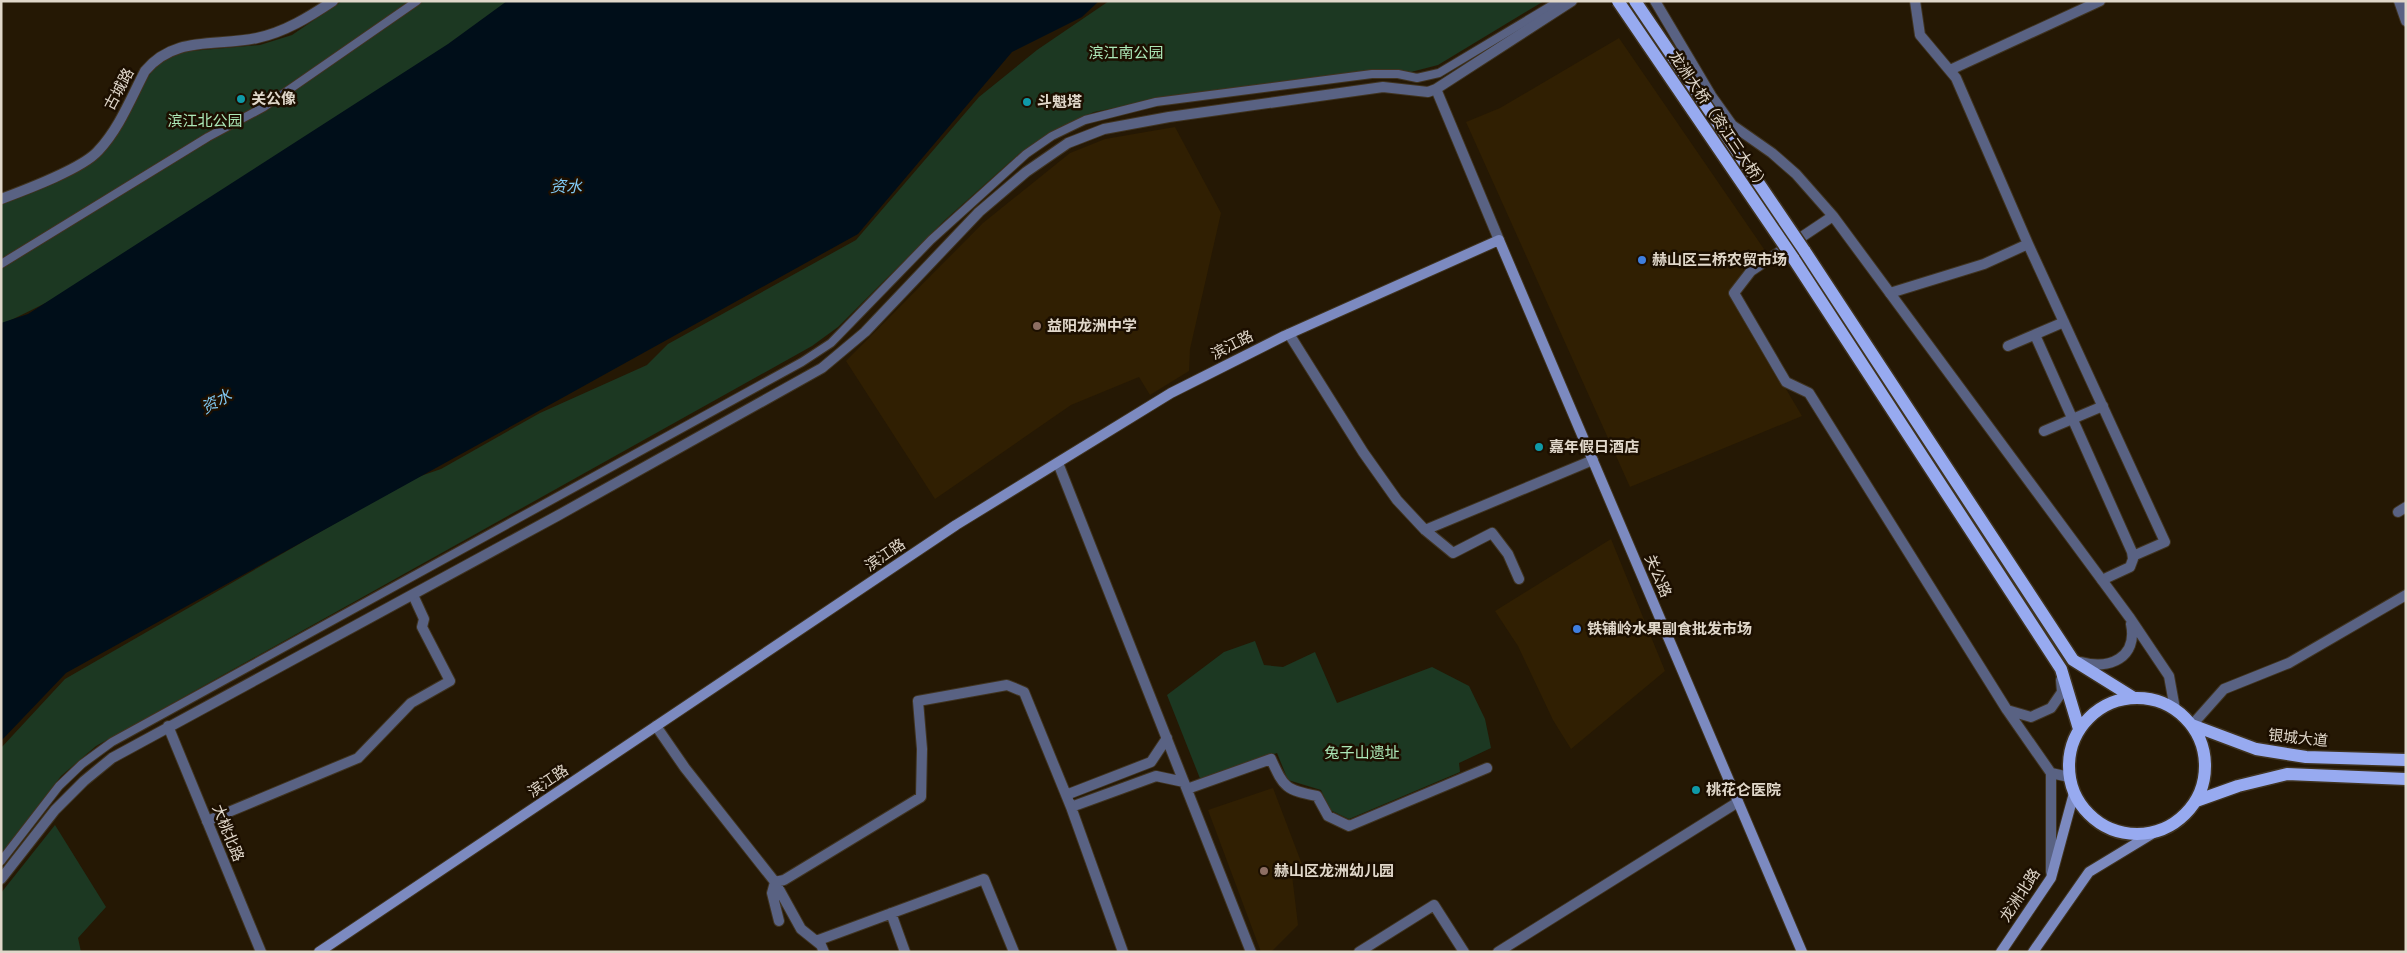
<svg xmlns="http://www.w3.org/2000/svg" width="2407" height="953" font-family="Arial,'Noto Sans SC',sans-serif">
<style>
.built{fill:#301f02}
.green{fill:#1c3822}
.water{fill:#000e19}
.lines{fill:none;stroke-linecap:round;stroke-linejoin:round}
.pedestrian-casing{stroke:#3f3320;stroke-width:10}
.minor-casing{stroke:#3f3320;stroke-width:12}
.tertiary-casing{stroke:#3f3320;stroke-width:12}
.secondary-casing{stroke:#3f3320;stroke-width:12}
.primary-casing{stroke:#3f3320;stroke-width:15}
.pedestrian{stroke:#596283;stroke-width:8}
.minor{stroke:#596283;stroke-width:10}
.tertiary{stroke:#596283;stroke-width:10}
.secondary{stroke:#7c8ac0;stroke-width:10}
.primary{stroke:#97aaf0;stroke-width:12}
.primary-bridge-casing{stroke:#3f3320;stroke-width:15;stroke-linecap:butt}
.primary-bridge{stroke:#97aaf0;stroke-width:12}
.culture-dot{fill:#0f9aa8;stroke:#1c0f00;stroke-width:2}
.shop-dot{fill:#3f7fe0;stroke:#1c0f00;stroke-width:2}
.education-dot{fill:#8d6e63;stroke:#1c0f00;stroke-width:2}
.labels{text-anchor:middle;stroke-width:5;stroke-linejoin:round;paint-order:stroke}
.park-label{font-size:15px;fill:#ace8b7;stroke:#1c0f00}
.street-label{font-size:15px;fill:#e0d7ca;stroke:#1c0f00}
.poi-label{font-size:15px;font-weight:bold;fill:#e0d7ca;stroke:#1c0f00;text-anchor:start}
.water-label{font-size:16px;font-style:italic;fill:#81c9f2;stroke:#1c0f00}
</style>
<rect width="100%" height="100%" fill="#251804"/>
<path class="built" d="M1619,38L1766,252L1744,268L1735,303L1802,416L1630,487L1466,122L1500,108Z
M1175,127L1221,213L1190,349L1189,371L1150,395L1139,377L1071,405L935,499L846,361L983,223L1070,153L1105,139Z
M1611,539L1665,671L1571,749L1553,720L1518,646L1495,611Z
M1273,788L1303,867L1292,875L1298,925L1271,952H1261L1208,810Z"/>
<path class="green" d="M342,1H509L439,59L72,290L1,325V203L94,160L156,65L180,52L260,45L292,35Z
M1109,1H1544L1438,65L1411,72H1355L1171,97L1094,112L1060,128L1021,152L945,220L838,327L812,346L96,746L61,776L1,854V748L65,679L412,479L441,469L540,413L647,365L668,344L856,240L979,97L1037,50Z
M1255,641L1264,665L1283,667L1315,652L1337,703L1432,667L1469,686L1485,719L1491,748L1459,763L1460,772L1349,819L1330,810L1321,790L1288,780L1277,753L1201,781L1167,695L1224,652Z
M55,825L106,907L78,938L81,952H1V893Z"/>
<path class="water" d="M507,1H1099L1082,17L1012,52L858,234L66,673L1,741V323L28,314L448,44Z"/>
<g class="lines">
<defs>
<path id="pedestrian" d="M1,264L208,137L264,107L417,1
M1,861L59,786L82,764L112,742L802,362L831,343L931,240L1026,154L1052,136L1085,120L1156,102L1372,74H1398L1417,78L1439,73L1559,1"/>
<path id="minor" d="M1915,1L1920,35L1956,78L2028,244L2165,542L2133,556
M1950,70L2100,1
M1890,293L1984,264L2028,244
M1289,334L1363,452L1397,500L1425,530L1453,553L1492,533L1508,554L1519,579
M2035,335L2132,552L2133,559L2130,567L2102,580
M2008,346L2064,322
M2044,431L2103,406
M1058,463L1251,952
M2398,512L2406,507
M1425,530L1593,460
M656,726L685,768L775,882L801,929L821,945L824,952
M1187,789L1271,759C1284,788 1286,790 1317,796L1328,816L1349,826L1487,768
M1066,795L1151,762L1167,738
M1071,807L1156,776L1184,782
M207,821L358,758L411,703L450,681L422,627L424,619L413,595
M891,913L905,952
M779,921L772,893L775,882L784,880L921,797L922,749L918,701L1007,685L1024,692L1071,807L1123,952
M816,941L984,879L1014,952
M1359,952L1434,905L1464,952
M1498,952L1738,802"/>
<path id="tertiary" d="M1655,1L1712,97L1732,125L1772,153L1796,174L1833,216L2130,618L2169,676L2175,709
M2399,1L2406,21
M1436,89L1499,240
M1,199C25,190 82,169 98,151C119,129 131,98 145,71C175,35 216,47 257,38C285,32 309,17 333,1
M1833,216L1751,271L1734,293L1786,382L1809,393L2007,710L2051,773L2069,777
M2081,662C2109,670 2138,658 2131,624
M2007,710L2031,717L2051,708L2062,692L2061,680
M2192,725L2224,689L2289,663L2406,595
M168,726L261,952
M2051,773V872
M1,879L55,810L84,781L112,758L557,516L822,368L865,332L979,212L1026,172L1068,143L1104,129L1169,117L1383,87L1428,92L1436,89L1572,1"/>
<path id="secondary" d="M319,952L956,525L1171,393L1284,336L1499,240L1802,952
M2001,952L2051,878L2074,793
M2033,952L2089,872L2155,832"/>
<path id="primary" d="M1804,250L2073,660L2134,698
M1793,258L2061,669L2079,729
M2069 766a68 68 0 1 1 136 0a68 68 0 1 1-136 0Z
M2192,725L2256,749L2306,757L2406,760
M2196,801L2238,786L2287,774L2406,779"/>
</defs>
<use href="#pedestrian" class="pedestrian-casing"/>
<use href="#minor" class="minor-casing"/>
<use href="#tertiary" class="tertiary-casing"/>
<use href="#secondary" class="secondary-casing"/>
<use href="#primary" class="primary-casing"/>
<use href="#pedestrian" class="pedestrian"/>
<use href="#minor" class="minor"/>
<use href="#tertiary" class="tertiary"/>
<use href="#secondary" class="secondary"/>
<use href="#primary" class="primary"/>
<defs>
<path id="primary-bridge" d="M1618,1L1793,258
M1635,1L1804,250"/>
</defs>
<use href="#primary-bridge" class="primary-bridge-casing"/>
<use href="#primary-bridge" class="primary-bridge"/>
</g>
<g class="culture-dot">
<circle cx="241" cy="99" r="5"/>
<circle cx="1027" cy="102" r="5"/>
<circle cx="1539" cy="447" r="5"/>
<circle cx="1696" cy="790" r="5"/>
</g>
<g class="shop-dot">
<circle cx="1642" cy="260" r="5"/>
<circle cx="1577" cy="629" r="5"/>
</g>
<g class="education-dot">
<circle cx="1037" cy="326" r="5"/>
<circle cx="1264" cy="871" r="5"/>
</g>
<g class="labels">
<g class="park-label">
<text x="1126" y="58">滨江南公园</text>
<text x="205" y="126">滨江北公园</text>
<text x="1362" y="758">兔子山遗址</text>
</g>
<g class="street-label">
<text transform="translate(119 89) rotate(-62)" y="5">古城路</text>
<text transform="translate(1719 121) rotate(56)" y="5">龙洲大桥（资江三大桥）</text>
<text transform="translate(1232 345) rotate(-27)" y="5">滨江路</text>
<text transform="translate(885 555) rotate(-34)" y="5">滨江路</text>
<text transform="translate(1658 576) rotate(67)" y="5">关公路</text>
<text transform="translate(2298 738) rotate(6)" y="5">银城大道</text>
<text transform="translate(548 781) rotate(-34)" y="5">滨江路</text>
<text transform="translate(228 833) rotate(68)" y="5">大桃北路</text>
<text transform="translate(2020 895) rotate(-57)" y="5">龙洲北路</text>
</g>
<g class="poi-label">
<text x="251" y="104">关公像</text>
<text x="1037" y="107">斗魁塔</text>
<text x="1652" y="265">赫山区三桥农贸市场</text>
<text x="1047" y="331">益阳龙洲中学</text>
<text x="1549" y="452">嘉年假日酒店</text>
<text x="1587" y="634">铁铺岭水果副食批发市场</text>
<text x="1706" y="795">桃花仑医院</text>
<text x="1274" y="876">赫山区龙洲幼儿园</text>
</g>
<g class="water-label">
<text x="566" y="192">资水</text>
<text transform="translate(216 401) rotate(-29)" y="6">资水</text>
</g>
</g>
<rect width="2407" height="953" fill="none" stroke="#e0d7ca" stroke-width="5"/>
</svg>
